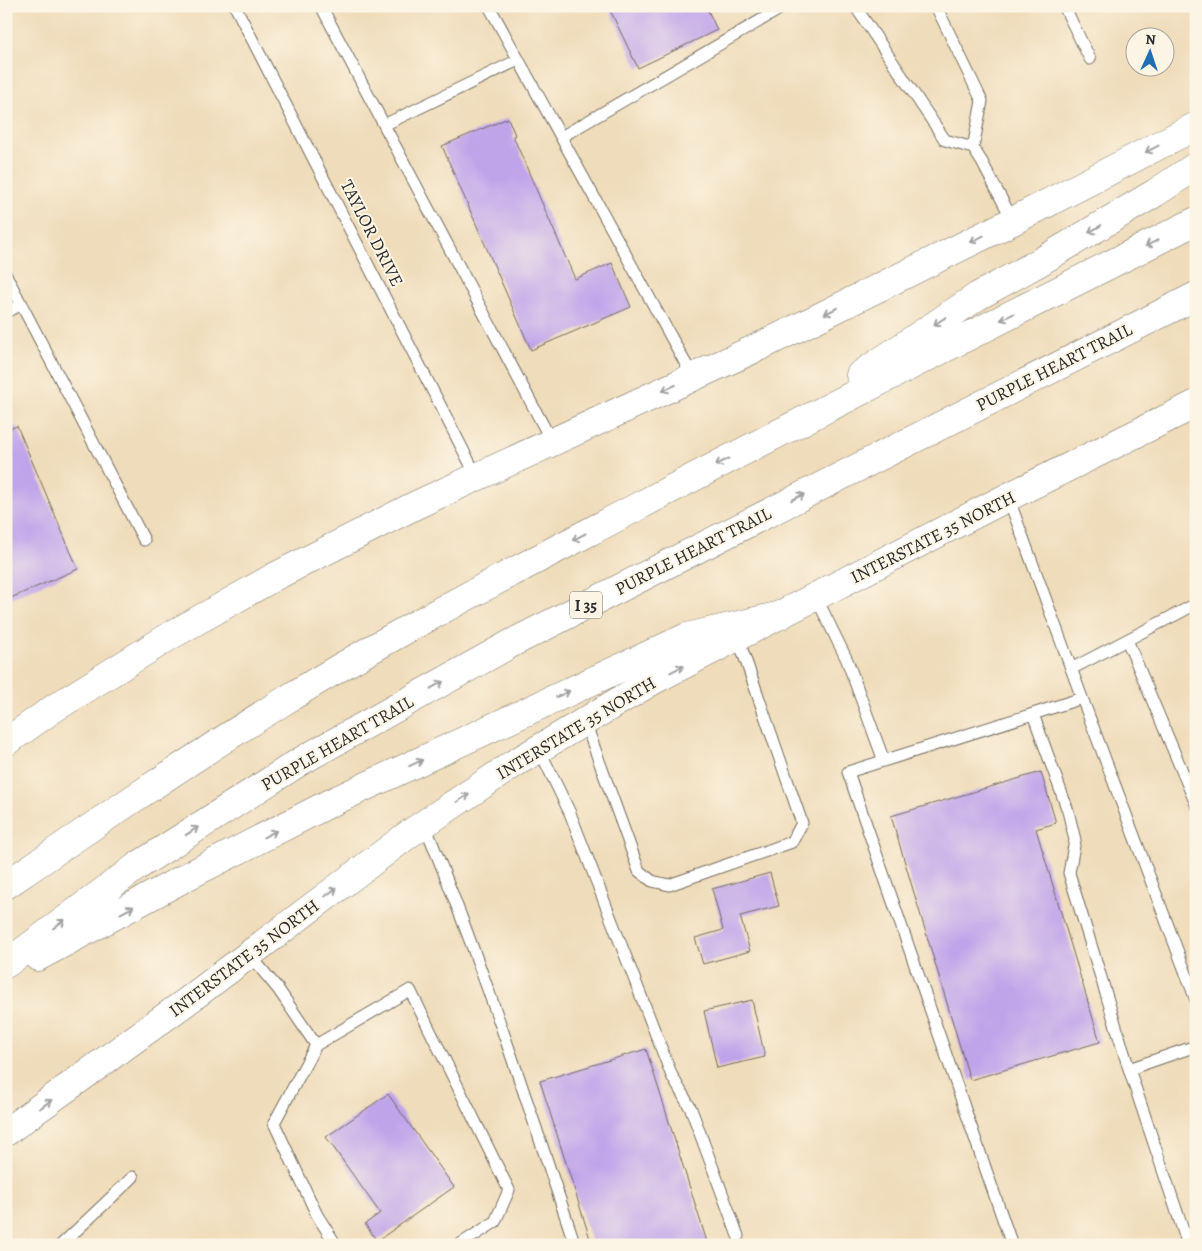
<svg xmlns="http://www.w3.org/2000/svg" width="1202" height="1251" font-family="Alegreya,serif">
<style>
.building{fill:#c0a4ea}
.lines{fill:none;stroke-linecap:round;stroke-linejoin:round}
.service-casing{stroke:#70695d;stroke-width:13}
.secondary-casing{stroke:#70695d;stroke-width:29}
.motorway-casing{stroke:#70695d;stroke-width:29}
.service{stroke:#fff;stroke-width:11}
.secondary{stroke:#fff;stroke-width:28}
.motorway{stroke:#fff;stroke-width:28}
.oneway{stroke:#a0a0a0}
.labels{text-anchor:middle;stroke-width:4;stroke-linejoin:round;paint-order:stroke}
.shield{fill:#fcf5e5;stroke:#6a6863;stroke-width:1}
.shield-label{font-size:16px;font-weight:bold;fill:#2b2b2b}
.street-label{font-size:18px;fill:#2b2b2b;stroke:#fcf5e5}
</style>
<rect width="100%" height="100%" fill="#fcf5e5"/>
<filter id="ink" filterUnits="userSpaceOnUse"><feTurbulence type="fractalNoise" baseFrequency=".02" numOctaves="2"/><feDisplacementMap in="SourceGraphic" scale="10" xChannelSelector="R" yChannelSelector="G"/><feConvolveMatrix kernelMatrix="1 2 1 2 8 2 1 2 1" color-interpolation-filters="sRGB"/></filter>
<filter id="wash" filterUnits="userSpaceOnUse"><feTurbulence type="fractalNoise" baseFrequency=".0096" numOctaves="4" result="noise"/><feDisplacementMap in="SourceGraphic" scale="20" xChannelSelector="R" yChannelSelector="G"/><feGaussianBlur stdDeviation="1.12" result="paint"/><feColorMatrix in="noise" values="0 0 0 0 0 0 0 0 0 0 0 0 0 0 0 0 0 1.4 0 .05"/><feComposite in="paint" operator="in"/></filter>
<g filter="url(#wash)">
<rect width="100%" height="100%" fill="#efdcba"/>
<g id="blocks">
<path class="building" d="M608,6H706L717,30L638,68Z
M508,118L515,135L513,136L575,279L612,263L631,307L531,350L442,146Z
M17,426L78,569L6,600V430Z
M1041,772L1056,823L1036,829L1100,1042L970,1080L891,816Z
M770,873L779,906L740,916L750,951L703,964L695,938L723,930L712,889Z
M752,1000L765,1057L717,1068L704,1011Z
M646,1049L708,1245H592L540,1081Z
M388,1094L454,1187L377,1241L365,1224L380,1213L326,1137Z"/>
</g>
</g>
<g filter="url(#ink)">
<use href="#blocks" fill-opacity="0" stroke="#70695d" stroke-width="1"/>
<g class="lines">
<defs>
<path id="service" d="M235,6L477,477
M321,6L552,442
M489,6L693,377
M855,6L945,140L973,148L982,162L1013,221
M936,6L982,101L973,148
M1064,6L1090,59
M384,125L518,60
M561,137L785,6
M6,275L144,540
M6,312L22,304
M1008,497L1082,698L1196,1000
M816,597L847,660L884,761
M1127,640L1196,804
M1071,669L1196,604
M1033,714L1082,698
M585,722L639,871L652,881L669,885L792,842L802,823L738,638
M539,749L570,813L672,1076L691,1109L738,1236
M424,823C481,961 528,1103 575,1245
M249,954L278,989L316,1045L410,990L509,1190L495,1222L459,1245
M316,1045L274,1123L317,1215L336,1245
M1129,1069L1196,1046
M61,1245L133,1177
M1012,1245L848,772L1033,714L1068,811L1075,840L1069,873L1129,1069L1188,1245"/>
<path id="secondary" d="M6,742L53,709L170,636L274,577L416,505L765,344L1013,221L1196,126
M6,1132L186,1002L409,834L515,763L654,680L1008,497L1196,404"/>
<path id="motorway" d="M860,375L978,296L1038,263L1155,193L1196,166
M6,885C97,823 188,761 281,703C395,632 515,571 635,508C821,410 1008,316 1196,221
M38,957L188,876L330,803L687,637L781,615
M6,964L136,867L301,761L514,642L1196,296"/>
</defs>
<use href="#service" class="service-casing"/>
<use href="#secondary" class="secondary-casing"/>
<use href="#motorway" class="motorway-casing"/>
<use href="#service" class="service"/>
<use href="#secondary" class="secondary"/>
<use href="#motorway" class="motorway"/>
</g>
<defs><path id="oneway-shaft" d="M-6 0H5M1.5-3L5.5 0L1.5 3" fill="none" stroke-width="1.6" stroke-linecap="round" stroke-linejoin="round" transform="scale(1.25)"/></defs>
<g class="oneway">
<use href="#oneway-shaft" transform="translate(1152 149) rotate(153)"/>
<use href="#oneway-shaft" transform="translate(1095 229) rotate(149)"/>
<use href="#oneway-shaft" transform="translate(977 239) rotate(154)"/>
<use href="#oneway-shaft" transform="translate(1152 243) rotate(153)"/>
<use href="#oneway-shaft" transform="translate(831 311) rotate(154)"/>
<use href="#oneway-shaft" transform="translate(1007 317) rotate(153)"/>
<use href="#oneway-shaft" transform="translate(940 321) rotate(146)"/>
<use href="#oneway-shaft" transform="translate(669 388) rotate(155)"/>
<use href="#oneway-shaft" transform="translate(722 462) rotate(152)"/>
<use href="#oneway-shaft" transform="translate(798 497) rotate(-27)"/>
<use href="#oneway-shaft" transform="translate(579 537) rotate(152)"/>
<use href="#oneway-shaft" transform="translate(677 669) rotate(-27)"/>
<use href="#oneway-shaft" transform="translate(437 685) rotate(-29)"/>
<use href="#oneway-shaft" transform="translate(563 694) rotate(-25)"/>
<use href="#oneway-shaft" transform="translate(416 763) rotate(-25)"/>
<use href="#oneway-shaft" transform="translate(463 798) rotate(-33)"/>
<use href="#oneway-shaft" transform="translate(192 831) rotate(-33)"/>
<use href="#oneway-shaft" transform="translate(270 834) rotate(-27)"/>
<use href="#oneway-shaft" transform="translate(331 892) rotate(-37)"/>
<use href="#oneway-shaft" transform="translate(127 910) rotate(-28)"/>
<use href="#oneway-shaft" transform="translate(59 924) rotate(-37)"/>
<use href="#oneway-shaft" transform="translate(46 1104) rotate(-36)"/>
</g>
</g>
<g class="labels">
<rect class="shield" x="570" y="591.5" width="32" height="27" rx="4"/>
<g class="shield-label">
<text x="586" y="611">I 35</text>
</g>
<g class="street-label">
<text transform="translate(372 233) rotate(63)" y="6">TAYLOR DRIVE</text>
<text transform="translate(1054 367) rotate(-27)" y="6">PURPLE HEART TRAIL</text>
<text transform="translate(933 537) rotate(-27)" y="6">INTERSTATE 35 NORTH</text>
<text transform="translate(693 551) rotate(-27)" y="6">PURPLE HEART TRAIL</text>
<text transform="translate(576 728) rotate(-31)" y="6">INTERSTATE 35 NORTH</text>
<text transform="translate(337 743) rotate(-30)" y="6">PURPLE HEART TRAIL</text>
<text transform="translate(244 958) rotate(-37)" y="6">INTERSTATE 35 NORTH</text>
</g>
</g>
<rect width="1202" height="1251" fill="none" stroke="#fcf5e5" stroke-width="25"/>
<g transform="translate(1150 52) rotate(3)"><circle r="24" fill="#fcf5e5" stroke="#a8a49b"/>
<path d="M0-4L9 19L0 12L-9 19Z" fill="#1f6fb2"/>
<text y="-8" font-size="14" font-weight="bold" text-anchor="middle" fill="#2b2b2b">N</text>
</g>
</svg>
